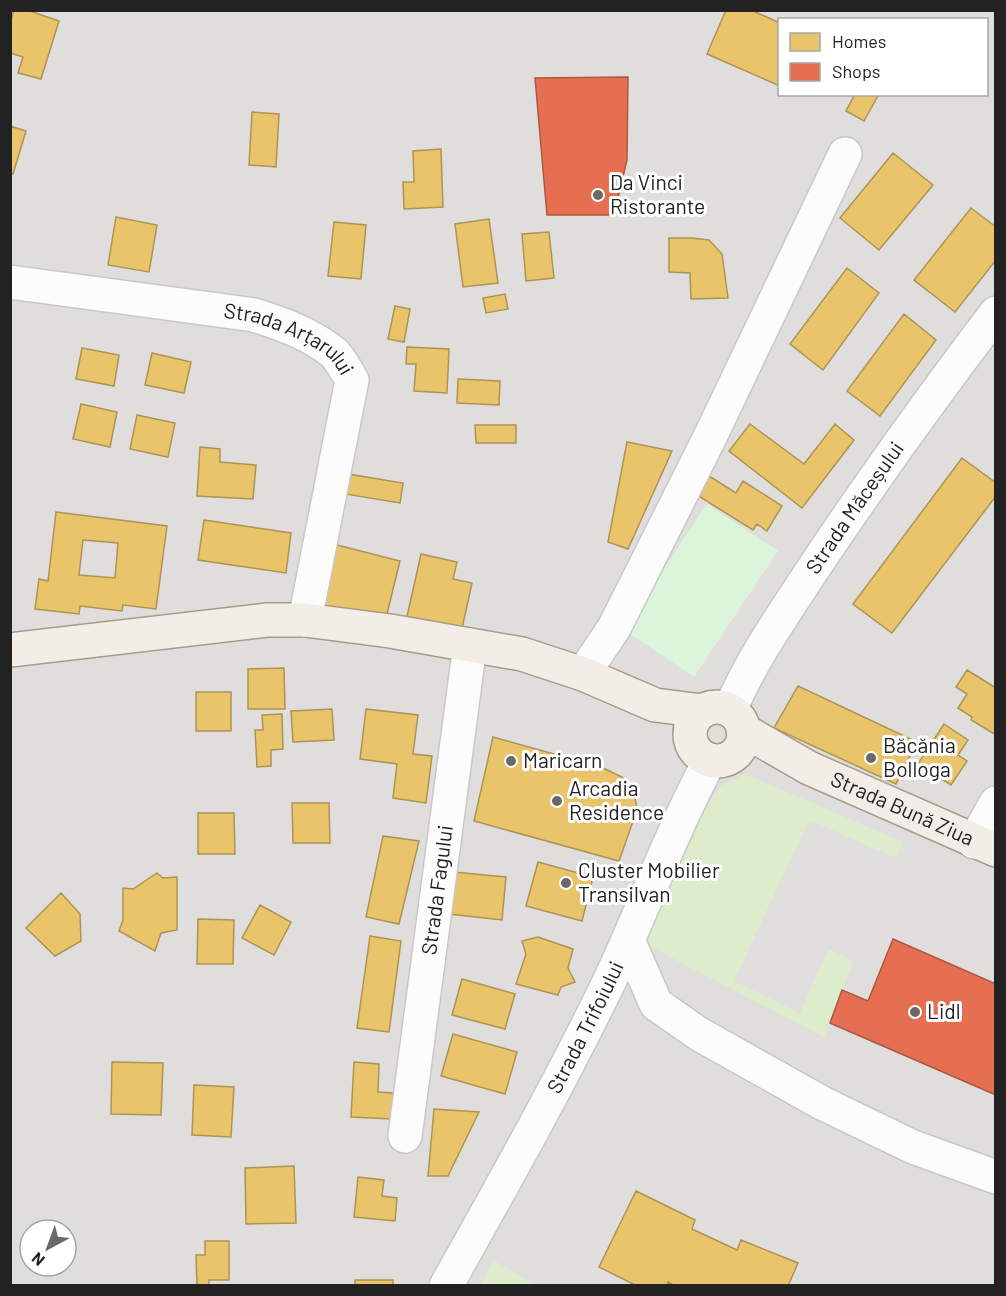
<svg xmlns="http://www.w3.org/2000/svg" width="1006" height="1296" font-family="Barlow,sans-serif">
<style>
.residential{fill:#dfdedc;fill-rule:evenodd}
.grass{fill:#ddeccb}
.park{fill:#daf5da}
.parking{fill:#e0dfde}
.homes{fill:#e9c46a;stroke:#ad9354;stroke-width:1.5;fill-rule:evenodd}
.shops{fill:#e76f51;stroke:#ac5843;stroke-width:1.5}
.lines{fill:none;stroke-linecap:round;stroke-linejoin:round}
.minor-casing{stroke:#c9c8c7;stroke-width:36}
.major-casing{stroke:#a79c86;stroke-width:36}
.minor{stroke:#fdfcfc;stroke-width:33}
.major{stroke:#f3ede7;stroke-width:33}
.poi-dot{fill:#6a6968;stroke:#fff;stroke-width:2}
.labels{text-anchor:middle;stroke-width:6;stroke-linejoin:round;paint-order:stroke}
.poi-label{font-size:21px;fill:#222;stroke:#fff;text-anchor:start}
.street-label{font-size:21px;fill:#222;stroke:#fff}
</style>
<rect width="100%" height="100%" fill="#f0eeeb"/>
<path class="residential" d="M10,11H995V1285H11ZM780,20H986V94H780ZM30,1230H66V1266H30Z"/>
<path class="grass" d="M745,774L903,842L896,858L809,821L734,981L827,948L853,961L824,1037L645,944L702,814L720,786Z
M493,1260L536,1285L480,1286Z"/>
<path class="park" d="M707,504L778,551L694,677L623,629Z"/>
<path class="parking" d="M638,217L593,545L576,610L521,570L536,532L540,402H559L575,218Z
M809,820L896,858L903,842L995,880V965L849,902L800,1013L734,981Z
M593,1089L656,1118L651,1131L636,1191L599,1266L637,1285L536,1286L528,1281L554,1226L531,1214Z"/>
<path class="homes" d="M14,10H27L59,21L41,79L18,73L23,57L10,53V23Z
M726,10H751L780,23V86L707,54Z
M855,94H879L864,121L846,111Z
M252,112L279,114L276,167L249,165Z
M10,126L26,131L13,174L10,173Z
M441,149L443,207L404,209L403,182H414L413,151Z
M893,153L933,185L879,250L840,218Z
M971,208L996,227V260L955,312L914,280Z
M116,217L157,225L149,272L108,265Z
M489,219L498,283L463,287L455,224Z
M334,222L366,225L361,279L328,276Z
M549,232L554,278L526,281L522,234Z
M669,238H692L709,240L722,254L728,298L691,299L690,273L669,272Z
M847,268L879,293L823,370L790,344Z
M505,294L508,309L486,313L483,298Z
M395,306L410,309L404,342L388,339Z
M904,314L936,340L880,416L847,391Z
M407,347L449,349L447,393L414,391L416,364H406Z
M82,348L119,355L114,386L76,379Z
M152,353L191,362L184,393L145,385Z
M458,379L500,381L499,405L457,403Z
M81,404L117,412L110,447L73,439Z
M137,415L175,423L168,457L130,449Z
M750,424L804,464L835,424L854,440L802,508L729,451Z
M475,425H516V443H476Z
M627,442L672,451L628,549L608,542Z
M200,447L220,449V462L256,465L253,499L197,496Z
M962,458L996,483V496L892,633L853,604Z
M348,474L403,483L400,503L345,494Z
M709,476L736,493L743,481L782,506L767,531L757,524L753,530L697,495Z
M56,512L167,526L156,609L123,605L122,611L80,606L79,614L35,609L39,579L48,581ZM83,540L118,543L115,578L79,575Z
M204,520L291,533L286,573L198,560Z
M337,545L400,561L383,630L320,614Z
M421,554L457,562L453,579L472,583L461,633L406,621Z
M284,668L285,709H248V669Z
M967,670L996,688V735L971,720L972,717L958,708L967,694L956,687Z
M798,686L917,742L896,784L774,728Z
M196,692H231V731H196Z
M332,709L334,740L293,742L291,711Z
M366,709L418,715L413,754L432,756L426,803L393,798L397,764L360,759Z
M282,714L283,749L271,750V766L257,767L255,730H263L262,715Z
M944,724L968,740L958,755L967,761L951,785L918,764Z
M493,737L601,767L622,777L634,792L637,810L619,861L474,821Z
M292,803H329L330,843H293Z
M198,813H234L235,854H198Z
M383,836L419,841L399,924L366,917Z
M538,862L593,877L582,921L526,906Z
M453,872L506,877L502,920L449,914Z
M157,873L163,878L177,877V930L161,933L155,951L119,931L123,920V888L133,889Z
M61,893L80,914L81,941L55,956L26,928Z
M260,905L291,922L274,955L242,938Z
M198,919L234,920L233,964H197Z
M370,936L401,941L389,1032L357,1028Z
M538,937L573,949L568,968L575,982L561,987L558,995L516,984L526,954L522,941Z
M462,979L515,994L505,1029L452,1015Z
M453,1034L517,1052L505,1094L441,1076Z
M112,1062L163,1063L161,1115L111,1114Z
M354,1062L379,1064L378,1092L393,1093L392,1119L351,1117Z
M194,1085L234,1087L231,1137L192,1135Z
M434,1109L479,1112L448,1176H428Z
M294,1166L296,1223L246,1224L245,1168Z
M358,1177L384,1180L382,1196L397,1198L395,1221L354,1217Z
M636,1191L695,1220L692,1229L737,1250L741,1240L798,1263L788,1286H675L668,1282L667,1286H637L599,1267Z
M205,1241H229V1280H209V1286H197L196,1255H205Z
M355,1280H393V1286H355Z"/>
<path class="shops" d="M628,77L627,160L614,215H547L535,78Z
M893,939L996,984V1095L830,1023L842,990L868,1001Z"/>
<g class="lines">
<defs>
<g id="minor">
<path id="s1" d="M10,282L254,315C282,324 311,334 334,353C341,360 347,372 352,380L305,620"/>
<path d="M583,674L614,628L710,437L845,154"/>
<path id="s2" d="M730,710C751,660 783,615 813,569C871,482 933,396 996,313"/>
<path d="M974,842L996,803"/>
<path d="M628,940L656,1004L699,1034L822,1103L913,1147L996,1177"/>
<path id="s3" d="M405,1136L470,645"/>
<path id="s4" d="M446,1286C502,1186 558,1087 608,984C643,910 671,833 710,760"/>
</g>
<g id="major">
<path d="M10,650L267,620H305L390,631L522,654L583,674L655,705L702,711"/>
<circle cx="717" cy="734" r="27"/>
<path id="s5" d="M743,730L809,768L996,850"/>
</g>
</defs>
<use href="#minor" class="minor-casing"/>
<use href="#major" class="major-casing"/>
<use href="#minor" class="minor"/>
<use href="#major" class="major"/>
</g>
<g class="poi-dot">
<circle cx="598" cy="195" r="6"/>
<circle cx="871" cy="758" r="6"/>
<circle cx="511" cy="761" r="6"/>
<circle cx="557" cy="801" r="6"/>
<circle cx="566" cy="883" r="6"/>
<circle cx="915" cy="1012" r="6"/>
</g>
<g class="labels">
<g class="poi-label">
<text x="610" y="190">Da Vinci<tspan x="610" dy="24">Ristorante</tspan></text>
<text x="883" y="753">Băcănia<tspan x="883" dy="24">Bolloga</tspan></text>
<text x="523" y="768">Maricarn</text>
<text x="569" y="796">Arcadia<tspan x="569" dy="24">Residence</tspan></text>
<text x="578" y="878">Cluster Mobilier<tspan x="578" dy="24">Transilvan</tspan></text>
<text x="927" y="1019">Lidl</text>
</g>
<g class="street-label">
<text dy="7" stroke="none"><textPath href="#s1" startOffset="288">Strada Arțarului</textPath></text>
<text dy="7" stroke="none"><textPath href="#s2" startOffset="238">Strada Măceșului</textPath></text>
<text dy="7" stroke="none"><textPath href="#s5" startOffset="178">Strada Bună Ziua</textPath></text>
<text dy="7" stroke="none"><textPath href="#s3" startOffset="248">Strada Fagului</textPath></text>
<text dy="7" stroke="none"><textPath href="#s4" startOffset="294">Strada Trifoiului</textPath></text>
</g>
</g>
<rect width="1006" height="1296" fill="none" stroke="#222222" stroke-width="24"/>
<rect x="778" y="18" width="210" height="78" fill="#ffffff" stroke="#a7a7a7" stroke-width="1.5"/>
<rect x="790" y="33" width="30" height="18" fill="#e9c46a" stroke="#a7a7a7" stroke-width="1.5"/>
<text x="832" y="48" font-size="18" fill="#222222">Homes</text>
<rect x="790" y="63" width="30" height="18" fill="#e76f51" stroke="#a7a7a7" stroke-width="1.5"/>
<text x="832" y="78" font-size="18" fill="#222222">Shops</text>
<g transform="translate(48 1248) rotate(221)"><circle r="28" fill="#ffffff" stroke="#a7a7a7" stroke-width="1.5"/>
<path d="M0-4.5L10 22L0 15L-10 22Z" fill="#6a6968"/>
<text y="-9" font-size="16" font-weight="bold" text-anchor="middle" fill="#222222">N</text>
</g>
</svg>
